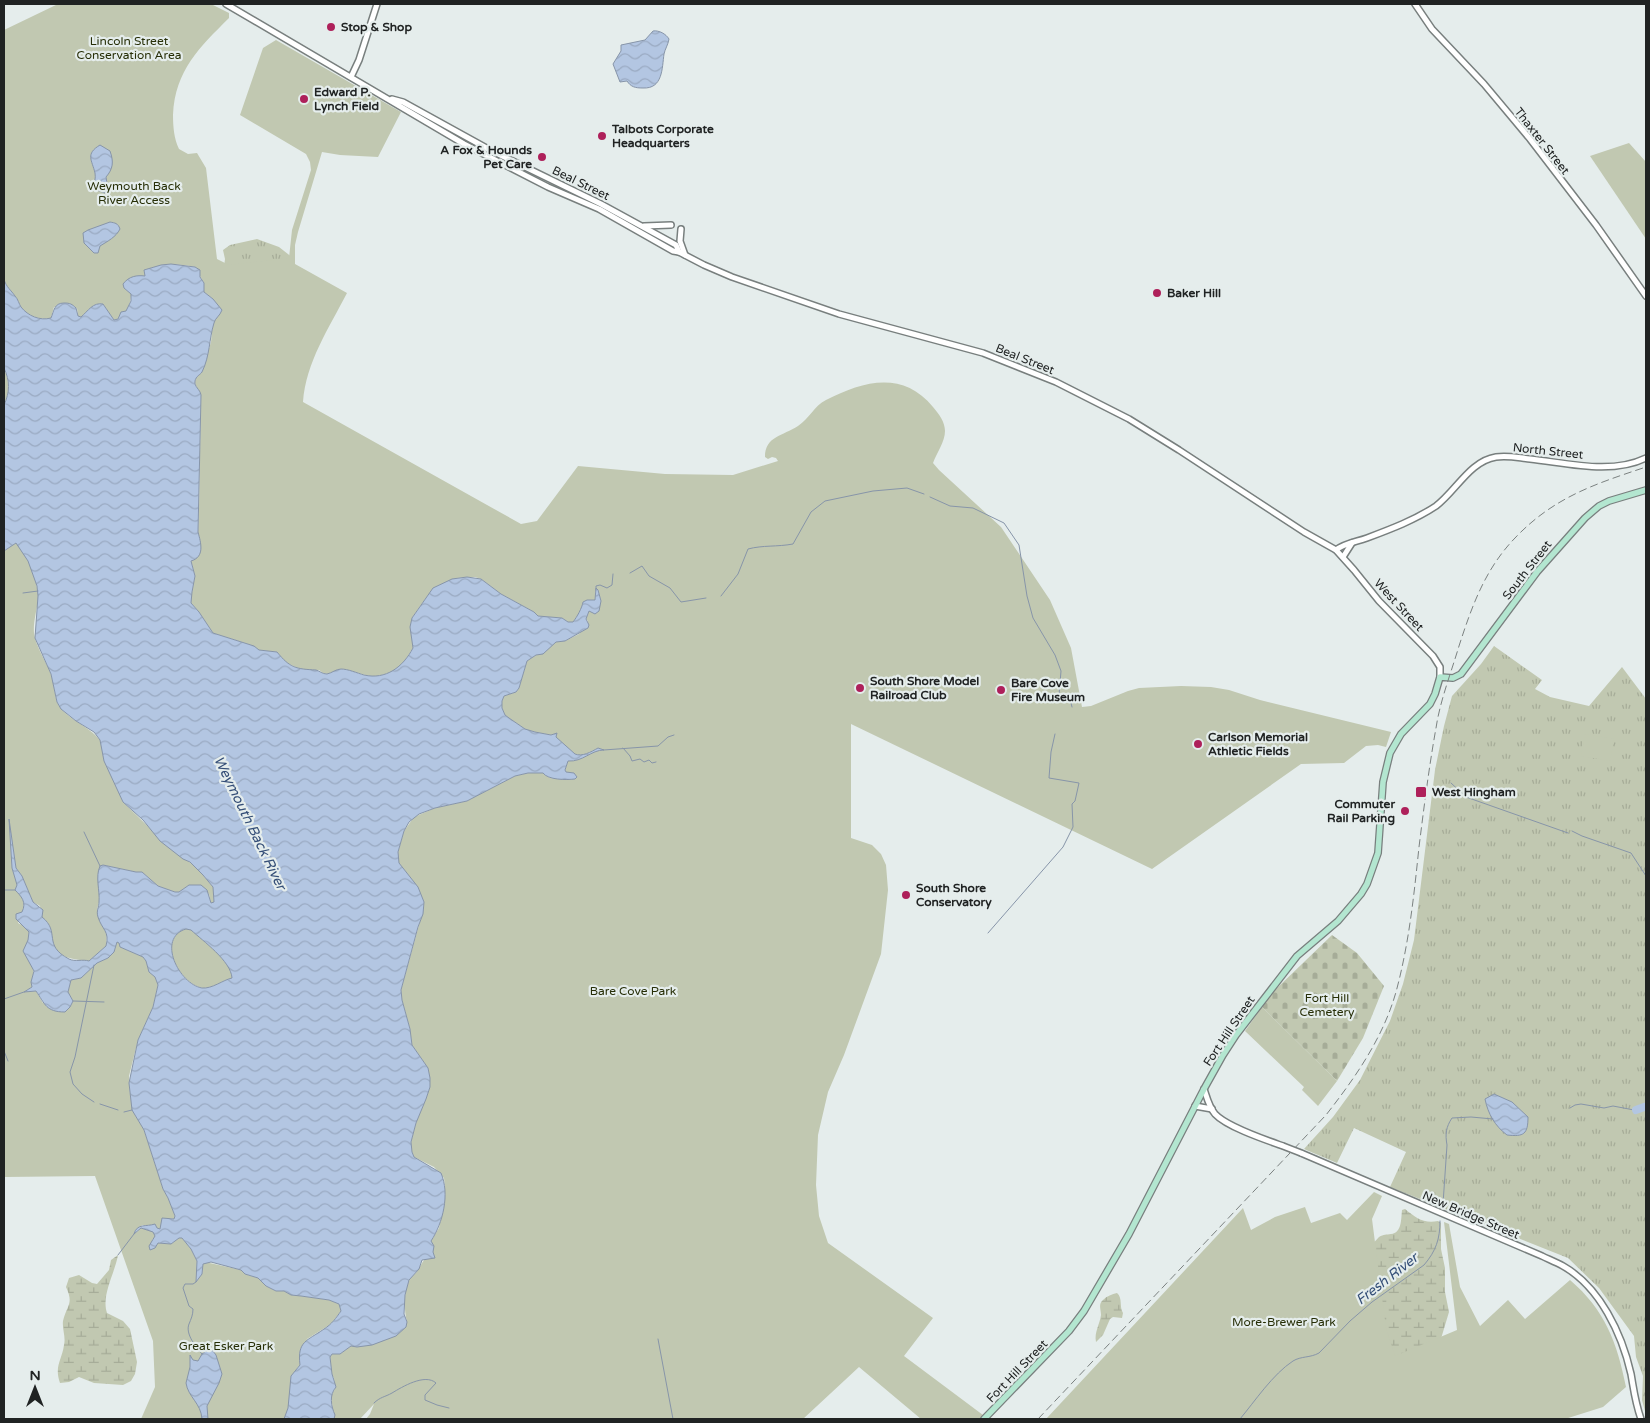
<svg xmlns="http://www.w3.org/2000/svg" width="1650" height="1423" font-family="'Varela Round',sans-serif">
  <defs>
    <pattern id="grass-tufts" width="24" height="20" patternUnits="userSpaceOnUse" patternTransform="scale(1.25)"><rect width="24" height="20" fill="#c1c8b1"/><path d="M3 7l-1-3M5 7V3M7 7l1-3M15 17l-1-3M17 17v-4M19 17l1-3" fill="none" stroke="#a6ac98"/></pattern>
    <pattern id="wetland-marsh" width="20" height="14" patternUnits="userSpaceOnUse" patternTransform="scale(1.25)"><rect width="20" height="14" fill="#c1c8b1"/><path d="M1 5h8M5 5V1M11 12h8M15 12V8" fill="none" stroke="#a6ac98"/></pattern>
    <pattern id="cemetery-stones" width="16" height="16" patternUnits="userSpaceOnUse" patternTransform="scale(1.25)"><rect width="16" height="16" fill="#c1c8b1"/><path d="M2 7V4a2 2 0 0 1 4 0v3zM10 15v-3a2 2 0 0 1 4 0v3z" fill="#a6ac98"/></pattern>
    <pattern id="water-waves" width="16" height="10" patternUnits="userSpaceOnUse" patternTransform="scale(1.25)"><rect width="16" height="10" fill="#b3c6e2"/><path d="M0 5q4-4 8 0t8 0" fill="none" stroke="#9aaac2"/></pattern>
  </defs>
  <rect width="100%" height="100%" fill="#e5edec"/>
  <g fill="url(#grass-tufts)">
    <polygon points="257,239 279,247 293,258 223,274 225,259 223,250 230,245"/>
    <polygon points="1494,646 1542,680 1535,689 1550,697 1589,706 1622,667 1646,699 1646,1415 1642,1400 1643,1376 1636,1357 1634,1336 1599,1288 1568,1258 1390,1187 1406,1152 1354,1128 1337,1163 1304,1149 1333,1117 1360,1080 1390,1021 1403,984 1414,940 1435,770 1444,726 1452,696 1481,664"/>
  </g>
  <g fill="url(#wetland-marsh)">
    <path d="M1405 1209C1416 1218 1424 1224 1438 1221L1441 1223V1249L1445 1268V1292L1449 1312 1440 1342 1211 1419 1379 1237C1384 1234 1386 1235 1391 1234 1402 1233 1401 1219 1402 1210Z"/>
    <path d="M118 1255C115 1273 101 1295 107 1313L123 1321 130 1329 137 1362 135 1374 131 1381 123 1385 94 1383 79 1377 69 1382 60 1383C54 1366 62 1360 64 1345 66 1337 62 1329 63 1321 67 1305 74 1304 66 1287L69 1278 79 1275 92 1283 97 1284 109 1270 111 1260Z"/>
    <path d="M1117 1293C1123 1298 1119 1307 1123 1313L1122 1318 1113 1317 1110 1319 1103 1335 1096 1342C1094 1332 1100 1324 1101 1315 1101 1309 1098 1304 1103 1300 1107 1296 1112 1294 1117 1293Z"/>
  </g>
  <polygon fill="url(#cemetery-stones)" points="1332,935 1357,953 1384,986 1363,1038 1337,1081 1262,1007 1275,990"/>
  <g fill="#c1c8b1">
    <path d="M58 4H211L229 13V18C200 47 175 70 173 115 173 126 174 139 179 149L188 154 197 153 206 168 217 259 229 265 289 258 292 230 311 170 310 162 306 154 240 115 263 48 276 40 401 112 378 157 340 155 322 152 298 232 295 245V264L347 293C329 328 306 362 303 402L521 524 537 521 578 466 665 474 733 475 778 461 776 458 772 457 768 459 765 457C765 436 783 436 798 426 809 419 814 406 826 400 863 381 903 370 933 407 939 414 945 422 945 431 945 442 937 452 933 463L939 470 1001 527 1050 600 1071 648 1082 707 1091 706 1128 691 1139 688 1181 686 1211 687 1229 690 1260 700 1391 732 1386 747 1378 745 1366 746 1344 763 1301 764 1152 869 851 724V838L872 845 881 854 886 865 888 890 881 954 844 1055 828 1092 818 1135 816 1185 819 1216 828 1243 933 1318 904 1356 983 1415 979 1419H921L859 1367 803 1419H366L370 1414 374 1404 360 1419H334L331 1395 335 1389 334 1378 332 1375 330 1357 332 1354H340L351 1346 373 1343 396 1336 407 1322C404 1309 403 1292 410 1279 412 1275 416 1274 418 1270 423 1261 424 1259 433 1252L431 1241 439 1228 445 1197V1187L444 1178 434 1167 414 1157 412 1152 411 1142 416 1123 430 1087 428 1068 412 1045 410 1029 402 1000 401 990 424 907V902L405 871 398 863 397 856 404 831 414 817 435 808 467 801 515 776 528 773H543L550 778 571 780 565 770 568 761C583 762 591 750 602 750L598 748C591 752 582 757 575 754L555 737 557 734 551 735 535 732 525 729 509 718 505 715 502 708V701L504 696 516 692 519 688 527 661 536 655 543 653 556 642 565 641 579 634 588 621 586 619 589 611 601 601 598 590 595 592V600L582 610 573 622H568L562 618 538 616 534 612 501 594 481 579 475 577 457 578 433 589 420 606 412 618 413 648 402 665 393 672 374 677 341 669 328 674 323 673 319 670H302L285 662 277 652 258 650 254 646 213 633 199 612 191 603V598L195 576 191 560 198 532 199 509 201 395 196 386 195 382 196 378 202 372 211 342 215 303 213 299 204 292V283L195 267C173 263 165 264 144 270L146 276 124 288 131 294C131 305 125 318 114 320L103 304C93 302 88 311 81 317L78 316 77 308 54 307 51 318C41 321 28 316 21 307 19 304 18 300 15 296 11 290 6 287 4 279V30Z"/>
    <polygon points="1629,143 1646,162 1646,239 1590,156"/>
    <path d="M4 368C9 381 10 392 4 405Z"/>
    <path d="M16 543C27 552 39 584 38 599 37 610 33 622 34 633 36 647 45 659 50 672 54 681 54 692 57 702 63 717 89 726 100 740L123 802 170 848 196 867 213 887 214 902 211 903 209 894 189 885 179 892H175L158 886 142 872H136L103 865 98 876 100 899 97 909 102 925 107 931 106 946 89 961C77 960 54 958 52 942 51 930 52 925 42 917L40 906 33 902 22 876 16 868 10 830 12 868 23 898 24 908 18 923 24 926 29 932C28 945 32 957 33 970 34 976 31 980 32 987L24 992 36 991 43 1003 70 1007 73 1001 68 992 71 980 81 978 97 963 108 958 115 949 117 942H119L120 947 143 957 146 961 149 972 155 977 158 985 153 1007 138 1040 129 1076 130 1094 135 1115 144 1130 163 1189 168 1198 175 1216 174 1219 170 1218 160 1229 157 1228 155 1225H142L136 1233 141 1228 153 1231 156 1236 152 1240 158 1243 171 1244 179 1238H182L191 1249 197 1261 196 1281 202 1274 203 1264 205 1262 241 1270 245 1274 258 1278 266 1286 276 1291H284L291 1295 301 1296 329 1300 339 1304 341 1311 331 1324 307 1339 300 1362V1365C288 1377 291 1393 288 1408 288 1412 285 1415 284 1419H141L155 1387 153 1341 95 1176 4 1177V551Z"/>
    <polygon points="1585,734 1614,739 1610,761 1581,756"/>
    <path d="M186 929H191C203 941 231 961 233 978 223 980 212 989 203 988 179 984 156 938 186 929Z"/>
    <polygon points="1262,1007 1337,1081 1318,1106 1302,1090 1304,1087 1245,1031"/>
    <path d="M1374 1192 1382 1196 1372 1219 1386 1328 1395 1356 1457 1330 1444 1222 1449 1224 1460 1287 1480 1326 1508 1300 1525 1319 1570 1280C1605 1310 1617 1342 1626 1387L1603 1407 1565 1419H1046L1243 1208 1251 1230 1275 1217 1305 1207 1311 1223 1340 1213 1347 1220Z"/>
  </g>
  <g fill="url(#water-waves)" stroke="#8795a9" fill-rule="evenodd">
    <path d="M653 31C659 30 666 34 669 39 668 45 665 49 664 54 662 68 663 89 643 88 635 88 631 87 627 81L620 82 613 64 621 51V45L645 40Z"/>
    <path d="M100 145 110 151C114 162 113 169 106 177L108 190 105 193 94 189C94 183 96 178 95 173 92 160 85 154 100 145Z"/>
    <path d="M110 222C115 223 118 223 120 229 116 237 108 241 100 246L98 253H94L84 243 83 233 88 230Z"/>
    <path d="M171 264 195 267 200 270V277L204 283V292L213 299 222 310C220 316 215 318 214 323 209 339 210 356 202 372 200 375 196 376 195 381 194 387 200 389 201 395L198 532C201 543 205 557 191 561L195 576 192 592 191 603 199 612 213 633 254 646 259 650 277 652C290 668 296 669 316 670 320 671 322 674 327 674 332 673 336 669 341 669 348 669 357 673 364 675 386 680 403 667 413 648L410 627 412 618 433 588 452 579 467 577 481 579 501 594 534 612 538 616 562 618 568 622H573C577 617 582 608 583 602L587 600H595L596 588 598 590 601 601 599 611 595 614 589 611 586 619 589 625 588 628 565 641 556 642 543 654 536 655 527 661 519 688 516 692 504 696 502 701V708L505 715 509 718 525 729 535 732 551 735 557 733 556 737 575 754C582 757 591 752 598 748L604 750C591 750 583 762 568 761L565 770 566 772 574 773 577 777 575 779C566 780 548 780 543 773H528L515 776 467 801 435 808 419 814 409 822 404 831 398 852 399 863 418 887 424 902 423 914 418 927 401 990 402 1000 410 1029 412 1045 428 1068 430 1078V1087L426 1099 416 1123 411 1142 412 1152 414 1157 441 1173C450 1194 443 1223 431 1241L434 1246 433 1252 435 1258 422 1260 419 1269 409 1280 405 1295 404 1314 407 1322 406 1327 396 1336 372 1345 357 1347 351 1346 340 1354H332L330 1357 332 1374 336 1387C329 1395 331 1406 335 1415L334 1419H284L288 1408 291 1376 300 1365C297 1341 307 1341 324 1329 332 1324 336 1318 341 1311L339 1304 329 1300 301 1296 291 1295 284 1291H276L266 1286 258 1278 245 1274 241 1270 211 1262 203 1264 202 1274 196 1282 197 1261 191 1249 182 1238H179L171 1244 158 1243 155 1248 150 1250 149 1246 155 1236 153 1232 141 1228 134 1234C137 1223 146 1227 155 1224L157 1228 160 1229 162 1218 174 1219 175 1216 168 1198 163 1189 144 1130 132 1110 129 1083 138 1040 153 1007 158 985 155 977 149 972 146 961 143 957 120 947 119 943 117 942 114 952 108 958 97 963 81 978 71 980 68 992 73 1001 70 1007 65 1012C46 1012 45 1004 36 991L24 992 32 987 31 982 34 971 23 951 28 940 29 932 16 919V914L22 912C27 902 21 896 15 890L17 885 12 868 9 819 16 868 22 876 33 902 43 910 42 917C61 932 42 945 69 959 75 962 83 959 89 961L106 946C110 931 102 930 98 917 96 911 99 907 99 902 100 890 95 877 100 866L103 865 136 872H142L158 886 175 892H179L189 885H201L207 890 211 903 214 902 213 887 203 875 190 862 183 859 160 841 143 820 123 802 104 761 100 740 94 732 76 721 61 709 57 702 51 674 35 638 38 596 37 586 28 561 16 543 4 551V405C10 392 10 381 4 368V279C6 287 11 290 15 296 18 299 19 304 21 307 28 316 40 321 51 318 54 311 54 303 64 303 70 303 72 304 76 308L78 316 81 317C88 311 93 302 103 304L114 320 118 319 121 312 126 311 131 301V294L124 288 123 284C129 276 137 275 145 276L144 270 161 265ZM186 929 191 930C203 941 231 961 232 978 223 980 212 989 202 988 179 984 156 938 186 929Z"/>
    <path d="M1494 1094 1512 1102 1528 1117C1528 1134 1524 1137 1507 1135 1495 1126 1488 1114 1485 1099Z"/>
    <path d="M209 1349 213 1351 216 1355 222 1374 219 1383 207 1406 208 1419H202C201 1403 188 1397 186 1383L190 1367V1355L193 1360 198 1361 202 1354Z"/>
  </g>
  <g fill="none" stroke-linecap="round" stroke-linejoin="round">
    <g stroke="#8795a9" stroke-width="1">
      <polyline points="930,497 950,506 973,508 1004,523 1019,545 1027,596 1033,618 1055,655 1061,671 1059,695 1070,699 1072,707"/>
      <polyline points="630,573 642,566 649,576 670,588 681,602 706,598"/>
      <polyline points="596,590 596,586 600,585 607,588 612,585 613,574"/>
      <polyline points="23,593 38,591"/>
      <path d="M721 596 738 574 748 549C763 545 777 547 793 544L811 512 825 501 873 491 907 488 924 494"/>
      <polyline points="623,748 630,756 632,761 640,759 644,762 649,760 652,763 656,762"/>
      <polyline points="604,750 658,746 668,737 674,735"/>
      <polyline points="1451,783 1466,797 1568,833"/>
      <polyline points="1572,831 1582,836 1631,853 1646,876"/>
      <polyline points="84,832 100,866"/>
      <polyline points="4,890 15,890"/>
      <polyline points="988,933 1063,847 1073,827 1072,804 1075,801 1079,783 1049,778 1051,752 1055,734"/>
      <polyline points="4,999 24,992"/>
      <polyline points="73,1001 104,1002"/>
      <polyline points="4,1051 8,1061"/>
      <polyline points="94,1102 82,1094 73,1084 70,1072 75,1057 94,965"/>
      <polyline points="100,1104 118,1110"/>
      <polyline points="1570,1108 1575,1105 1581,1104 1604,1108 1613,1106 1634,1110"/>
      <polyline points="124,1112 132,1110"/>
      <path d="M1443 1204 1447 1145C1445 1134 1446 1127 1452 1118L1471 1117 1493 1119"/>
      <polyline points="118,1255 134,1234"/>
      <path d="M196 1282 193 1284H185L183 1288 189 1306 193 1309C193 1315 191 1319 189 1324 185 1334 196 1347 202 1354"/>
      <polyline points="658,1339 673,1419"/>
      <path d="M374 1403C380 1397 385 1397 392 1393 402 1387 425 1373 436 1383L425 1395V1400L437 1405 449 1408"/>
      <path d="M1240 1419C1255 1401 1273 1374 1293 1361 1301 1356 1310 1358 1319 1353L1350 1321 1372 1302 1424 1265C1436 1251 1440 1239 1440 1221"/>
    </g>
    <polyline stroke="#b3c6e2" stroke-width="8" points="1636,1110 1644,1107"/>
    <defs>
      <g id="tertiary">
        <polyline points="226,4 464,144 548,187 599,209 673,251 679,252 704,265 732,277 839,314 983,353 1056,382 1129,419 1179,450 1304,532 1336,550 1354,570 1379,601 1433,656 1440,667 1440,677"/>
        <polyline points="1415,4 1432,29 1484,84 1530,139 1596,225 1646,296"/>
        <polyline points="351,77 359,60 377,4"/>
        <polyline points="392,99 403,102 490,150 601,204 676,245 679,252"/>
        <polyline points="644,226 671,225"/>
        <polyline points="681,229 680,241 685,255"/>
        <path d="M1336 550C1345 543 1356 542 1367 538 1391 529 1415 520 1436 506 1456 491 1470 461 1496 457 1508 455 1519 458 1530 459 1567 463 1611 475 1646 458"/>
        <polyline points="1343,557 1352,543"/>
        <path d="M1204 1089C1207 1098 1209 1107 1215 1114 1227 1127 1266 1140 1283 1146"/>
        <polyline points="1195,1106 1212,1109"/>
        <path d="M1301 1153 1542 1256C1548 1259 1556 1262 1563 1266 1600 1287 1622 1334 1631 1374 1634 1391 1635 1402 1641 1419"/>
      </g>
      <polyline id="secondary" points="984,1419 1069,1331 1084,1311 1129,1234 1204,1089 1223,1055 1236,1035 1297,956 1338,921 1361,894 1367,884 1378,853 1383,782 1390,753 1401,734 1430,704 1435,694 1440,677 1453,678 1461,674 1537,572 1585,518 1599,506 1609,501 1646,490"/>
    </defs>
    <use href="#tertiary" stroke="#787f7e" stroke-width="8"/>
    <use href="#secondary" stroke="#787f7e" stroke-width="8"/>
    <use href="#tertiary" stroke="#fff" stroke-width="5"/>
    <use href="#secondary" stroke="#b3e6d0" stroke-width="5.5"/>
    <path stroke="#7b8180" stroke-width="1" stroke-dasharray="8 4" stroke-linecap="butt" d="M1038 1419 1326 1115C1355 1078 1383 1038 1396 992 1409 944 1414 895 1419 847 1424 807 1429 767 1436 728 1440 701 1451 673 1459 646 1472 606 1485 569 1515 538 1554 497 1595 484 1646 467"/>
    <defs>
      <polyline id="tertiary-bridge" points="1283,1146 1301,1153"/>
    </defs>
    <use href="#tertiary-bridge" stroke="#787f7e" stroke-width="8" stroke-linecap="butt"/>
    <use href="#tertiary-bridge" stroke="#fff" stroke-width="5"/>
  </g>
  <g fill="#ae205a" stroke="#e5edec" stroke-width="2">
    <circle cx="331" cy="27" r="5"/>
    <circle cx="304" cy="99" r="5"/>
    <circle cx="602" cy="136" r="5"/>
    <circle cx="542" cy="157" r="5"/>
    <circle cx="1157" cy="293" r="5"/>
    <circle cx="860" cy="688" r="5"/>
    <circle cx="1001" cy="690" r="5"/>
    <circle cx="1198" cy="744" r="5"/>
    <rect x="1415" y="786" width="12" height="12" rx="2.5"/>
    <circle cx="1405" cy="811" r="5"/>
    <circle cx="906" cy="895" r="5"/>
  </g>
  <g text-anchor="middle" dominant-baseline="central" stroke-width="4.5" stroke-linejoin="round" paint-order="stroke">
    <g font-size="12" font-weight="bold" fill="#202323" stroke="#e5edec" text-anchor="start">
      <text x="341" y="27">Stop &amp; Shop</text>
      <text x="314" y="92">Edward P.<tspan x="314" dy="14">Lynch Field</tspan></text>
      <text x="612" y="129">Talbots Corporate<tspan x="612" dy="14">Headquarters</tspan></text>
      <text x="532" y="150" text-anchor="end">A Fox &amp; Hounds<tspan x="532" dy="14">Pet Care</tspan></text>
      <text x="1167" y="293">Baker Hill</text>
      <text x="870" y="681">South Shore Model<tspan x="870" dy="14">Railroad Club</tspan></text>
      <text x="1011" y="683">Bare Cove<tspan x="1011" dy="14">Fire Museum</tspan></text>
      <text x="1208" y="737">Carlson Memorial<tspan x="1208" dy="14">Athletic Fields</tspan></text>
      <text x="1432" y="792">West Hingham</text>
      <text x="1395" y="804" text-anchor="end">Commuter<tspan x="1395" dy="14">Rail Parking</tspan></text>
      <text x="916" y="888">South Shore<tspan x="916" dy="14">Conservatory</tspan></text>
    </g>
    <g font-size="12" fill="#262e06" stroke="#e5edec">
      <text x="129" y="41">Lincoln Street<tspan x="129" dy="14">Conservation Area</tspan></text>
      <text x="134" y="186">Weymouth Back<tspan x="134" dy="14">River Access</tspan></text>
      <text x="633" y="991">Bare Cove Park</text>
      <text x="1327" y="998">Fort Hill<tspan x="1327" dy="14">Cemetery</tspan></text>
      <text x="1284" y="1322">More-Brewer Park</text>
      <text x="226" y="1346">Great Esker Park</text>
    </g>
    <g font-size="12" fill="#202323" stroke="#e5edec">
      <text transform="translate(1542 141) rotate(52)">Thaxter Street</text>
      <text transform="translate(581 183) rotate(26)">Beal Street</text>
      <text transform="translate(1025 359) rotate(22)">Beal Street</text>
      <text transform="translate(1548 451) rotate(6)">North Street</text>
      <text transform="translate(1527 570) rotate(-52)">South Street</text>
      <text transform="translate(1399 605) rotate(47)">West Street</text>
      <text transform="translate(1229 1031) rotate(-56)">Fort Hill Street</text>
      <text transform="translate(1471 1215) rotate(23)">New Bridge Street</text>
      <text transform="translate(1017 1371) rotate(-46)">Fort Hill Street</text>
    </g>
    <g font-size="14" font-style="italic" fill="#344e77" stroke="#e5edec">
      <text transform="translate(250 823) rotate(64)">Weymouth Back River</text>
      <text transform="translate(1387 1279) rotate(-38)">Fresh River</text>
    </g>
  </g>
  <rect width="1650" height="1423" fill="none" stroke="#202323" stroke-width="10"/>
  <g transform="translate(35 1388)" stroke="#e5edec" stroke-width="4" paint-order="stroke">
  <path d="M0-4L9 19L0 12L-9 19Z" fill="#202323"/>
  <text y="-8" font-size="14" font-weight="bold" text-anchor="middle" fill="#202323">N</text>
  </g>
</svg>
